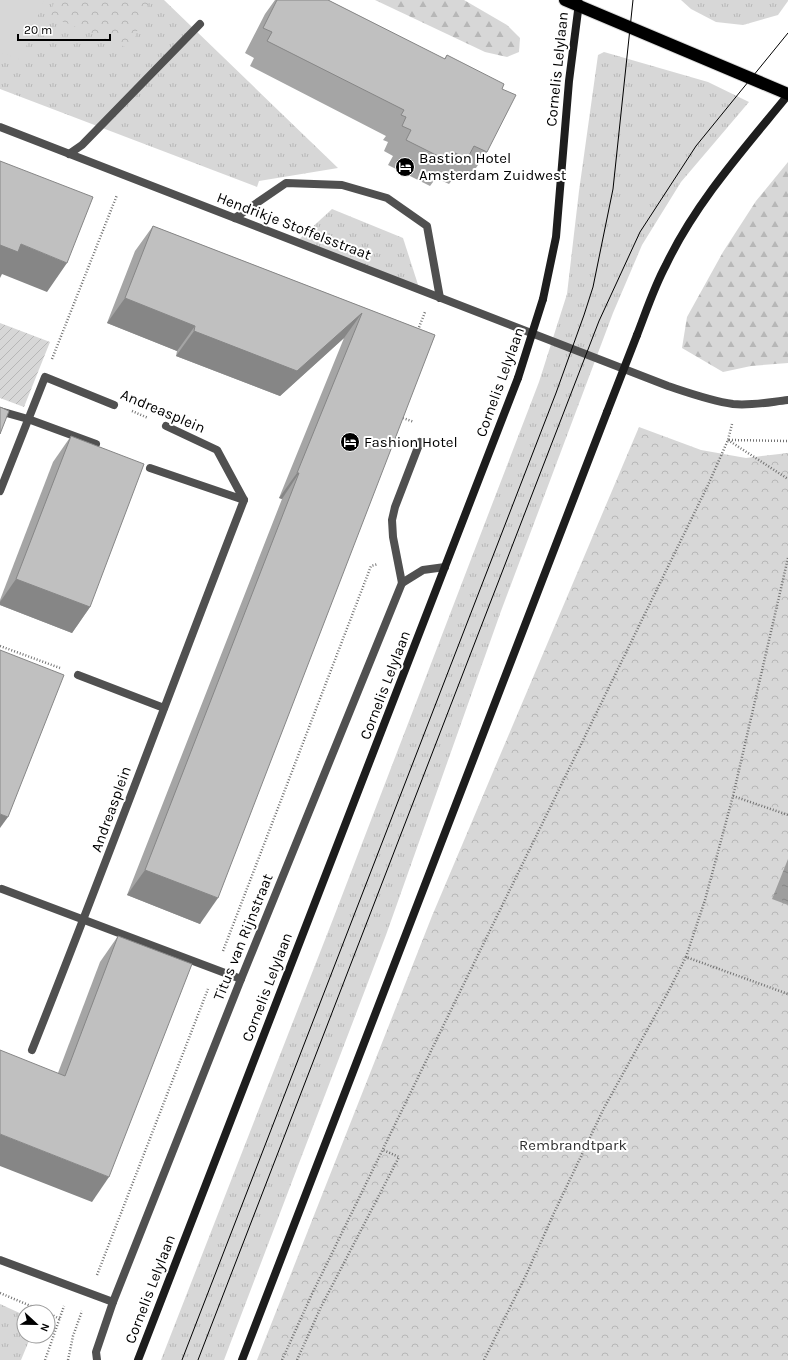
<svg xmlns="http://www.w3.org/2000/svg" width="788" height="1360" font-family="Karla,sans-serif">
  <defs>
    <pattern id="grass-tufts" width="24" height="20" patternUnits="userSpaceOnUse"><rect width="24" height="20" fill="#d7d7d7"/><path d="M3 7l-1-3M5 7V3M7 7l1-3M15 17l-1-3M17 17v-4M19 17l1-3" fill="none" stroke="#b7b7b7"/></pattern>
    <pattern id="forest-firs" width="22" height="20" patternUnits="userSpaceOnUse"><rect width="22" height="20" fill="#d7d7d7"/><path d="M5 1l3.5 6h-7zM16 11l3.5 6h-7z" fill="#b7b7b7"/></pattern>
    <pattern id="park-crowns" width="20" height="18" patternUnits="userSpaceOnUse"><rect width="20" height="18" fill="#d7d7d7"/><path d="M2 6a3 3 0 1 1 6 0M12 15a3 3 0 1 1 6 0" fill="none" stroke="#b7b7b7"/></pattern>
    <pattern id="garden-furrows" width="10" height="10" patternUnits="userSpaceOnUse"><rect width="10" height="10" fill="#d7d7d7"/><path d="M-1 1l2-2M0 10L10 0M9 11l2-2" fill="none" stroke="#b7b7b7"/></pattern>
    <pattern id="water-ripples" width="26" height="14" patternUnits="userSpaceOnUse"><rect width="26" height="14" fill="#9e9e9e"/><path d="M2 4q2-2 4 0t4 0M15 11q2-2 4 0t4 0" fill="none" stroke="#868686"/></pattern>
  </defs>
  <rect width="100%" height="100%" fill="#fff"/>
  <g fill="url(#grass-tufts)">
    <polygon points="0,0 164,0 338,168 259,181 257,187 0,89"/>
    <polygon points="681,0 788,0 788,1 778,15 743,25 716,22 691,9"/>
    <polygon points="604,52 708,82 749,102 681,182 642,245 613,313 501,611 386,935 224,1360 161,1360 335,914 539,382 567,294 579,191 598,55"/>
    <polygon points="332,209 403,238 421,294 294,244"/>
    <polygon points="0,1304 24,1315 24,1336 31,1336 21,1360 0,1360"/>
  </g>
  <g fill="url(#forest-firs)">
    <polygon points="375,0 464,0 507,25 520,38 519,52 507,57 485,52"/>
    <polygon points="788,162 788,363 751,366 723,372 682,348 687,317 723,252 756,201"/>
  </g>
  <g fill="url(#park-crowns)">
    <polygon points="55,0 145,0 149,2 130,49 49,16"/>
    <polygon points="639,427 701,450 746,458 788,453 788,1360 257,1360 432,916"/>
  </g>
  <polygon fill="url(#garden-furrows)" points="0,323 50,342 24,407 0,398"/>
  <polygon fill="#d7d7d7" points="0,0 44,0 21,60 0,52"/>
  <polygon fill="url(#water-ripples)" points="788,859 788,905 772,899"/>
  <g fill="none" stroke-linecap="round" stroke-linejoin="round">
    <defs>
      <polyline id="highway" points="565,0 788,94"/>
    </defs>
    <use href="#highway" stroke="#dbdbdb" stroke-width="14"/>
    <g stroke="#727272" stroke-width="2.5" stroke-dasharray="1 2" stroke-linecap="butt">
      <polyline points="418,330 425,312"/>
      <polyline points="52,359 117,195"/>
      <polyline points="132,411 148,418"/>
      <polyline points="400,417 414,422"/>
      <polyline points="728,440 788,479"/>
      <polyline points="729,440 788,441"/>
      <polyline points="788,558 733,796 705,900 686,957 788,994"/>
      <polyline points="0,646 60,668"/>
      <polyline points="733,796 788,815"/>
      <polyline points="223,951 371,566 378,564"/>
      <polyline points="97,1275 208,989"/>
      <polyline points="0,1293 45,1312"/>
      <polyline points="48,1313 60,1319"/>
      <polyline points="45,1360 64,1306"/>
      <polyline points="68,1360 73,1336 82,1311"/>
      <polyline points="282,1360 312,1294 708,485 728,440 732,424"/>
      <polyline points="297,1360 321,1307 399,1157 383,1150"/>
      <polyline points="484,1360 527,1273 554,1213 604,1108 667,994 686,957"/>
    </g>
    <g stroke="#505050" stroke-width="8">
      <polyline points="69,154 82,145 200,24"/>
      <polyline points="235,218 286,183 342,185 387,198 427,226 440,298"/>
      <polyline points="402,583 393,537 392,520 395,507 420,442"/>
    </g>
    <g stroke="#505050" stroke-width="8">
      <path d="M0 127 668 386C689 393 711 401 733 404 751 406 770 402 788 400"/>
      <polyline points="0,411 28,419 96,444"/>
      <polyline points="150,468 244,500"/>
      <polyline points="0,491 45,377 114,405"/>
      <polyline points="78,675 164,708"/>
      <polyline points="2,889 241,979"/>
      <path d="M32 1050C105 867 173 683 244 500L217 450 166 426"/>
      <polyline points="0,1260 113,1302"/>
      <polyline points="97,1360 96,1352 113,1302 241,979 402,583 423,570 445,567"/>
    </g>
    <g stroke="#1d1d1d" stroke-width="8">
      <polyline points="543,299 556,237 569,81 579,3"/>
      <path d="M637 335C646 312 654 287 666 265 696 202 744 149 788 95"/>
      <polyline points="138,1360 518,378"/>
      <polyline points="242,1360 607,412"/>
    </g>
    <use href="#highway" stroke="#000" stroke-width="12"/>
    <g stroke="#000" stroke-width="1">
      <polyline points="182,1360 556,393 584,315 593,287 613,189 633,0"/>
      <polyline points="198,1360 599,321 640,232 696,146 788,33"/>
    </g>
    <g stroke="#1d1d1d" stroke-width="8">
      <polyline points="518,378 543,299"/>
      <polyline points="607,412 637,335"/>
    </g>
  </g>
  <g fill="#a5a5a5">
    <polygon points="275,0 328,0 444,59 447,55 502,89 487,152 469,178 458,172 449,184 436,178 430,186 388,165 393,156 384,151 388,142 383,140 386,136 250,66 254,58 245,53 265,14"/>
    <polygon points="153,226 435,335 200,924 127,895 282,499 279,498 344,338 280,396 176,356 177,351 107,323 135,251"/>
    <polygon points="71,436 90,607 72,633 0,605 0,600 53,462"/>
    <polygon points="118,936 92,1202 58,1073 100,962"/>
  </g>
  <g fill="#868686">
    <polygon points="21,244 67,263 47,292 2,274 0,278 0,245"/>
    <polygon points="125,298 195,326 177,351 107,323"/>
    <polygon points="362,313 344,338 280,396 176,356 194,331"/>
    <polygon points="297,473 299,473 282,499 279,498"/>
    <polygon points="16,579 90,607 72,633 0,605 0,602"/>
    <polygon points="0,814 8,817 0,828"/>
    <polygon points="145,870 218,898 200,924 127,895"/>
    <polygon points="0,1134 109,1177 92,1202 0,1166"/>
  </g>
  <g fill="#c0c0c0" stroke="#868686">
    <polygon points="277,0 328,0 445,59 447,55 504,84 502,89 516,95 487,152 474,146 467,159 453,152 448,161 406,140 411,130 402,126 406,117 401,115 404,110 267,41 272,32 263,28"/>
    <polygon points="0,161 93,197 67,263 21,244 18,252 0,245"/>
    <polygon points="153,226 435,335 218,898 145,870 299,473 297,473 362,313 297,371 194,331 195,326 125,298"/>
    <polygon points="0,407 9,411 0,434"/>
    <polygon points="71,436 144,464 90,607 16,579"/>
    <polygon points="0,650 64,675 8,817 0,814"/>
    <polygon points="118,936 192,964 109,1177 0,1134 0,1050 65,1076"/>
  </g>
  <defs>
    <symbol id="hotel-disc" viewBox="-11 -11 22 22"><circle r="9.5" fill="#000" stroke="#fff"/><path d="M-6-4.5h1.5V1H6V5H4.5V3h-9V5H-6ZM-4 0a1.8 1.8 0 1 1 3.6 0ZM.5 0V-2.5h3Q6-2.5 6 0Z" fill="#fff"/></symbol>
  </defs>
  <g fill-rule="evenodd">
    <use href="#hotel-disc" x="394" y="156" width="22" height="22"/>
    <use href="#hotel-disc" x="339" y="431" width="22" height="22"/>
  </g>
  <g text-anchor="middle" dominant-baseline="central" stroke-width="4" stroke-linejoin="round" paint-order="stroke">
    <g font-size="15" fill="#000" stroke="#fff">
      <text transform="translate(557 69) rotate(-84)">Cornelis Lelylaan</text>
      <text transform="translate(294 226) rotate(21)">Hendrikje Stoffelsstraat</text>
      <text transform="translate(500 382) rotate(-70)">Cornelis Lelylaan</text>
      <text transform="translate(163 411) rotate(23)">Andreasplein</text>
      <text transform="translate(385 685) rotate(-69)">Cornelis Lelylaan</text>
      <text transform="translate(111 809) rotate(-70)">Andreasplein</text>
      <text transform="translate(243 937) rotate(-68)">Titus van Rijnstraat</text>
      <text transform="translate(267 987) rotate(-69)">Cornelis Lelylaan</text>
      <text transform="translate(150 1289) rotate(-69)">Cornelis Lelylaan</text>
    </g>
    <g font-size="15" fill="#000" stroke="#fff" text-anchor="start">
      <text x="419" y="158">Bastion Hotel<tspan x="419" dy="17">Amsterdam Zuidwest</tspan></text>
      <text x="364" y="442">Fashion Hotel</text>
    </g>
    <g font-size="15" fill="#2e2e2e" stroke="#fff">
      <text x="573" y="1145">Rembrandtpark</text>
    </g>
  </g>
  <g transform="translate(36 1324) rotate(112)"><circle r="19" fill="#ffffff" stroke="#999999"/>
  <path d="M0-3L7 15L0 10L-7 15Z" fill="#000000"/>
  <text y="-6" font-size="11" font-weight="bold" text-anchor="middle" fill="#000000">N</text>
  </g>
  <path d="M18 34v6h92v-6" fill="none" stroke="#000000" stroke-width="2"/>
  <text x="24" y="34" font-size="12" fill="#000000" stroke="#ffffff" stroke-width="3" paint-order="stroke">20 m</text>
</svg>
